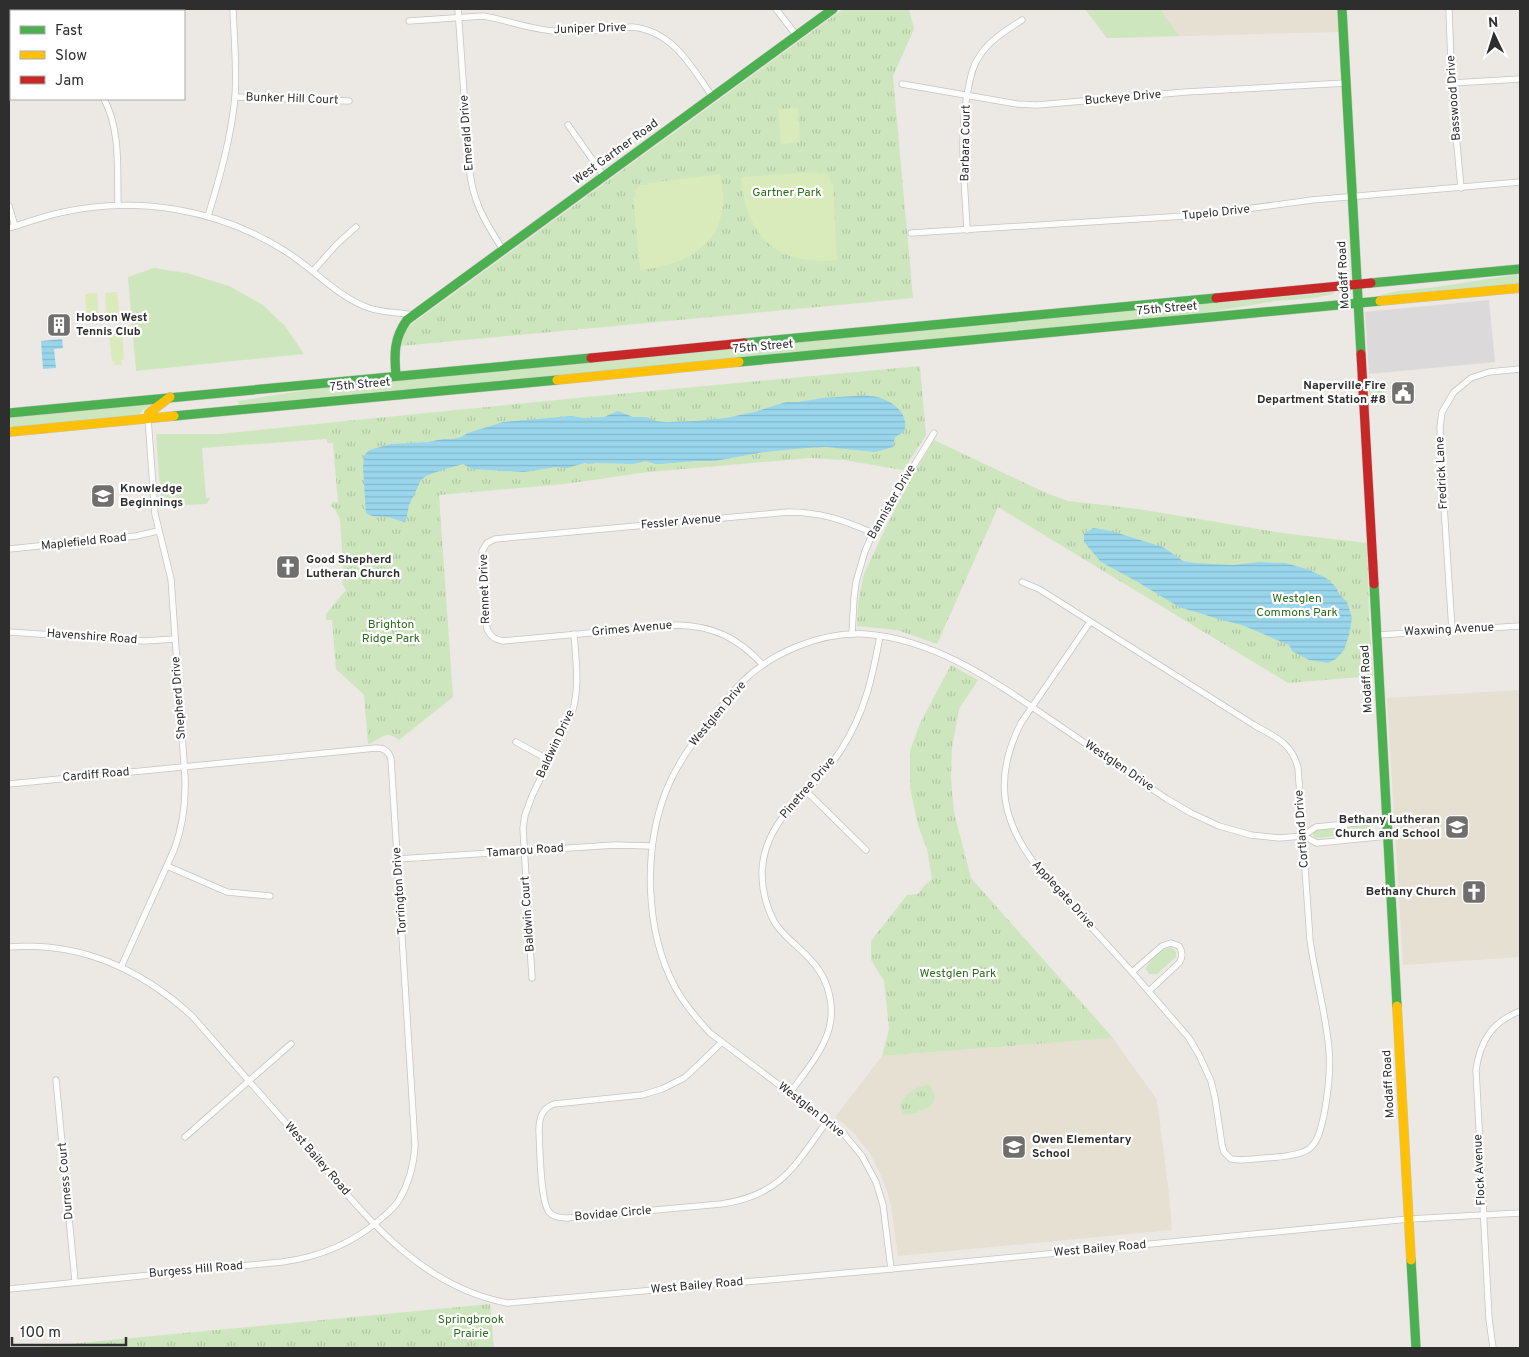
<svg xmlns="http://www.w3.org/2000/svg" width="1529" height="1357" font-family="Overpass,sans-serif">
  <defs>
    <pattern id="park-tufts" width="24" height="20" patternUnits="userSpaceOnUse" patternTransform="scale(1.25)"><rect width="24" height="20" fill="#cee6be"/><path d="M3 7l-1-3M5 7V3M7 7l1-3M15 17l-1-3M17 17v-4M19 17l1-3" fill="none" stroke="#b1c6a4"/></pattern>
    <pattern id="water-rules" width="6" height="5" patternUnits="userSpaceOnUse" patternTransform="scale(1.25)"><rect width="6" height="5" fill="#99d6ec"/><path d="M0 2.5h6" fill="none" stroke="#84b8cb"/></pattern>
  </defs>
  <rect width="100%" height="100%" fill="#ece8e4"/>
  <polygon fill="#dcd9db" points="1489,300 1495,362 1369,374 1365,312"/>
  <g fill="#e6e0d3">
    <polygon points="1085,9 1338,9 1339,32 1107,38"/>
    <polygon points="1520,690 1520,957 1403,965 1387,698"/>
    <polygon points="1113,1038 1157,1100 1169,1193 1172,1230 898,1256 891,1206 886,1188 879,1171 869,1152 861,1142 852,1131 835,1117 882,1056"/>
  </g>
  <g fill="#cee6be">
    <polygon points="1085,9 1160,9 1179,36 1107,38"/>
    <polygon points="154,268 187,273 229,286 263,305 285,326 304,354 136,371 128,277"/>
    <polygon points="1520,274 1520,283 1379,297 1380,295 1398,291 1436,287"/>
    <polygon points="1334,292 1333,294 1315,298 1277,301 1183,316 239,405 238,401 332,386"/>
    <polygon points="1376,381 1381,383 1382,394 1378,399 1372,399 1370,397 1369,386 1371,383"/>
    <polygon points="150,403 150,406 143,410 139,415 9,428 9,417"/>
    <polygon points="336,422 327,439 202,448 206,498 211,498 206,504 167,506 161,502 156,434 219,434"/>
    <polygon points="1369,825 1373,828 1373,831 1370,833 1316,838 1313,835 1315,830"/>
    <path d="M1171 947 1176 952V957L1157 974H1149L1146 969C1149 960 1162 949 1171 947Z"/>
  </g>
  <g fill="url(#park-tufts)">
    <polygon points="843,9 909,9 914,29 893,76 913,298 400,346 401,338 409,326"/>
    <path d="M920 366 926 435 903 470 844 460 810 458 648 472 565 484 439 495 453 697 399 740C385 728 380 741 368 744L364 695 336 669 332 620H326V614L346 590 342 583 344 578 340 519 335 509 330 505 333 502H338L333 443H327V439L336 422 587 397Z"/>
    <polygon points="934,440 1044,492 1068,501 1138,509 1282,533 1367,543 1369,614 1373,676 1288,683 998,507 937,644 897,630 857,626 858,603 864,574 886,527 913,475"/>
    <polygon points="951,665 978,680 959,709 952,748 951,778 954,812 971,878 1113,1038 882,1056 889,1029 884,981 871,960 871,941 907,895 918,894 924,886 932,879 927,849 918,825 910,788 910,751 920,723"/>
    <path d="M928 1085 931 1086 935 1097C933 1106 927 1110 918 1111V1113L903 1115 900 1104C906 1094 915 1086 928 1085Z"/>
    <polygon points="490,1304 494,1348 26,1348"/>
  </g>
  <g fill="#d9eabb">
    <polygon points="798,108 800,142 781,144 778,109"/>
    <path d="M817 172V174L826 173 830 178 831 184H833L837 260C775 266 746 236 741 177Z"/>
    <path d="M720 174C722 185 724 195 723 206 718 250 679 266 640 270L633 197H636L635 191 640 185H648V183Z"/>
    <polygon points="117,292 120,319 107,320 105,293"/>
    <polygon points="97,293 99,320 87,321 85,294"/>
    <polygon points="112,329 119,329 119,333 122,333 124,360 121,360 122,365 115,365 114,361 112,361 109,334 112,333"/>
  </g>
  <g fill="url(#water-rules)">
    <polygon points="62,339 63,348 54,349 56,368 43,369 41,341"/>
    <path d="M854 396C859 396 865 395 870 396 888 397 911 412 904 432L895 437 893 447 875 452 826 447 806 448 764 452 715 461H695L661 464H655L646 461 633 464 596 463 589 464 585 463 567 468 557 467 524 472 472 469 463 464 442 470 426 476 421 480 409 505 406 521 404 522C398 520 392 518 387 517 379 516 373 518 366 513L363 468 364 456 369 450 391 444 428 442 443 439H453L461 437 468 433 503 422 571 416 584 418 604 417 618 411 633 417H645L656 421 667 422 695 421 726 418 754 412 786 402H798L823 398Z"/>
    <polygon points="1093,528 1111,531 1163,547 1183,561 1194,563 1232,565 1260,562 1285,563 1307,569 1326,578 1336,587 1339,594 1347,602 1352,618 1349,635 1344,650 1336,659 1328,663 1309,660 1292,651 1289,645 1242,625 1222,620 1179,607 1136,581 1101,562 1084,542 1084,534"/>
  </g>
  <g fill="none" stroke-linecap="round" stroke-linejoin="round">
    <defs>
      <g id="street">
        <path d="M458 9 469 165C472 201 484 220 503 250"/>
        <polyline points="776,9 796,35"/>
        <polyline points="1449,9 1452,92 1461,188"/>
        <polyline points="99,11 101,9"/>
        <path d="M409 21 483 16C507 20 530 29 554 31 580 33 606 29 632 27 673 31 691 66 712 96"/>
        <polyline points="9,34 11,35"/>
        <polyline points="1452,83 1520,79"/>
        <polyline points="902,84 1017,104 1037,105 1186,92 1346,83"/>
        <polyline points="235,97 349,101"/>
        <path d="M104 99C121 131 117 170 118 205"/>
        <polyline points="568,125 604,176"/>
        <polyline points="9,206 15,226"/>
        <path d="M208 216C220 177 231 138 235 97 237 67 234 38 233 9"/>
        <path d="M9 228C25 223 42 217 59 213 136 195 219 209 285 251 313 268 337 297 369 308 383 313 399 312 414 315"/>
        <path d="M967 230C965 182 958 133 969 85 971 75 973 65 979 57 989 40 1007 30 1022 20"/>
        <polyline points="911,233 1201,215 1312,200 1520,182"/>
        <polyline points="313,271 337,244 356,227"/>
        <polyline points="9,549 136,536 158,531"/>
        <path d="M1022 582 1039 589 1254 725C1275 737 1292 743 1298 768L1310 940C1315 977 1326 1013 1329 1050 1331 1071 1328 1093 1324 1115 1321 1127 1319 1141 1309 1149 1297 1158 1257 1158 1241 1160L1231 1159 1224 1152 1222 1145 1215 1098 1211 1081 1199 1055 1189 1038 1132 972 1041 872C1002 824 992 780 1021 723L1090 622"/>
        <polyline points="1452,630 1441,459 1440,427 1442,412 1454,392 1471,378 1489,372 1520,369"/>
        <polyline points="9,632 144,641 175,639"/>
        <polyline points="852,634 854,598 856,582 865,551 875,529 934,433"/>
        <polyline points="1377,635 1520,626"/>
        <path d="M763 665C738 638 714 626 677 625L503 641C494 639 491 637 487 629L482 551 487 543 495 539 788 512C821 512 843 520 873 533"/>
        <polyline points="516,742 549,760"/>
        <path d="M9 784 376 748C384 748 389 751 391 759L415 1145C414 1165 409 1183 399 1200 395 1207 389 1212 383 1217 354 1243 320 1257 282 1262L9 1289"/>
        <polyline points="806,791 866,850"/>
        <polyline points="1303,836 1317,843 1388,836"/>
        <polyline points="398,859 615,845 652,846"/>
        <polyline points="167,866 227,892 270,896"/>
        <path d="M9 947C79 941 141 969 192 1016 230 1059 267 1102 305 1145 362 1211 415 1285 507 1303L891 1269 1409 1219 1520 1213"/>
        <path d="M121 967 174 850C183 826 186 802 185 777L171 579 155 514 148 418"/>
        <path d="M1132 972 1162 946 1171 943 1179 946C1183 952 1183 957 1179 963L1149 991"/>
        <path d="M532 978 523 828 525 815 532 796 572 713C580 687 576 661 574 634"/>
        <path d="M722 1042 695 1068 684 1078 662 1089 642 1095 554 1104C541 1109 539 1119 539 1131 540 1148 540 1201 549 1212 553 1217 560 1218 567 1218L721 1204C780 1196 795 1166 827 1121"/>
        <polyline points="56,1080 75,1281"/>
        <path d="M790 1093C802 1076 816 1060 824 1042 838 1014 831 980 809 958 798 946 784 937 775 923 766 907 762 889 762 872 764 816 814 792 841 750 865 712 872 679 880 636"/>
        <polyline points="185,1137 291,1044"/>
        <path d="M891 1269 883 1205 876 1182 862 1156 843 1133 710 1033C697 1019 684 1004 675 987 645 931 643 850 666 791 678 761 698 735 719 710 726 701 733 691 741 683 772 652 821 632 865 634 936 639 997 683 1054 722 1092 748 1129 773 1167 799L1191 813 1219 826 1251 835 1279 838 1303 836 1316 827 1387 820"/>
        <path d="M1493 1348 1489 1319 1476 1070C1480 1041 1492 1022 1520 1011"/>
      </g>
      <g id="fast">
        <polyline points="1342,9 1361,354"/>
        <polyline points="1371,283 1520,269"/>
        <polyline points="744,343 1216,298"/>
        <polyline points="739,362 1380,301"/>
        <path d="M396 375C394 354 394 338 407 320L833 9"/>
        <polyline points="9,413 591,358"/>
        <polyline points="174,416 557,380"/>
        <polyline points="1374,584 1397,1006"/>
        <polyline points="1411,1260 1416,1348"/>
      </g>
      <g id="slow">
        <polyline points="1380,301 1520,288"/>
        <polyline points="557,380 739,362"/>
        <polyline points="148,418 149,413 170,397"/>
        <polyline points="9,432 174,416"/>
        <polyline points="1397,1006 1411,1260"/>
      </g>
      <g id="jam">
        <polyline points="1216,298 1371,283"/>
        <polyline points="1361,354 1374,584"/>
        <polyline points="591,358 744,343"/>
      </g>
    </defs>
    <use href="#street" stroke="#c5c4c5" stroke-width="7"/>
    <use href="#fast" stroke="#c5c4c5" stroke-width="10"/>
    <use href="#slow" stroke="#c5c4c5" stroke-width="10"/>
    <use href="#jam" stroke="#c5c4c5" stroke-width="10"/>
    <use href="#street" stroke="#fcfcfb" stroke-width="5.5"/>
    <use href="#fast" stroke="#4caf50" stroke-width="9"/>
    <use href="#slow" stroke="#ffc107" stroke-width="9"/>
    <use href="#jam" stroke="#c62828" stroke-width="9"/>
  </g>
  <defs>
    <symbol id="building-square" viewBox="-11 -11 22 22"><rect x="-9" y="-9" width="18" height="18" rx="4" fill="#706f6e" stroke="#fff"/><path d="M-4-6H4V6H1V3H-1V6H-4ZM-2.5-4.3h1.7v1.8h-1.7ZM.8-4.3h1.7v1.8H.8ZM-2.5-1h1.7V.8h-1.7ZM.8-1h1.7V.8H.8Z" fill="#fff"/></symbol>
    <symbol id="civic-square" viewBox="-11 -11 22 22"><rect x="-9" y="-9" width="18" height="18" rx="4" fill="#706f6e" stroke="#fff"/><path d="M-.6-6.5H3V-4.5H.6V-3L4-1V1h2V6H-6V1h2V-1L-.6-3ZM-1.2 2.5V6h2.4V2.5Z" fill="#fff"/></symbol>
    <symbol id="school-square" viewBox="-11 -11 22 22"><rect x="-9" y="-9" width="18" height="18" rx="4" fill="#706f6e" stroke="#fff"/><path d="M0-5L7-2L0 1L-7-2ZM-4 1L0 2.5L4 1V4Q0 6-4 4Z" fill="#fff"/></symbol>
    <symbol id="church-square" viewBox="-11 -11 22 22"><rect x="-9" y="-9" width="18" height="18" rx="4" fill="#706f6e" stroke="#fff"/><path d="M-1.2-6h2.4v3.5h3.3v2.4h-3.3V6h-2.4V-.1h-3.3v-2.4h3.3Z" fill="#fff"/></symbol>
  </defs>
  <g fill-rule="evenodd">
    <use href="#building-square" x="45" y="311" width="28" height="28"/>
    <use href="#civic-square" x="1389" y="379" width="28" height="28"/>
    <use href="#school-square" x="89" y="482" width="28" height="28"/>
    <use href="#church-square" x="274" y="553" width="28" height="28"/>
    <use href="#school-square" x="1443" y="813" width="28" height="28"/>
    <use href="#church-square" x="1460" y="878" width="28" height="28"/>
    <use href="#school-square" x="1000" y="1133" width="28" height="28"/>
  </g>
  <g text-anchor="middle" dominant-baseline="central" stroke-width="4.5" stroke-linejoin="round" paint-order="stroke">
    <g font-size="12" fill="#2e2e2e" stroke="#fff">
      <text transform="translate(590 29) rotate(-2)">Juniper Drive</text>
      <text transform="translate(1123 98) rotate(-5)">Buckeye Drive</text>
      <text transform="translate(1454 98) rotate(-94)">Basswood Drive</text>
      <text transform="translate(292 99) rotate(2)">Bunker Hill Court</text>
      <text transform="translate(467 133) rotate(-94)">Emerald Drive</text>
      <text transform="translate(966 143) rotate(-89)">Barbara Court</text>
      <text transform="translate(616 152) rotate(-36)">West Gartner Road</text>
      <text transform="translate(1216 213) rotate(-6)">Tupelo Drive</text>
      <text transform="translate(1344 275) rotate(-93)">Modaff Road</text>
      <text transform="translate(1167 309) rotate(-5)">75th Street</text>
      <text transform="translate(763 347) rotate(-5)">75th Street</text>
      <text transform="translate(360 385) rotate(-5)">75th Street</text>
      <text transform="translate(1442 473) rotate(-93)">Fredrick Lane</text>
      <text transform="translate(892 502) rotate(-60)">Bannister Drive</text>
      <text transform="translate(681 522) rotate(-5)">Fessler Avenue</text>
      <text transform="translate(84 542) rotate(-6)">Maplefield Road</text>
      <text transform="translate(485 589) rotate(-92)">Rennet Drive</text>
      <text transform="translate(632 629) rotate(-5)">Grimes Avenue</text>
      <text transform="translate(1449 630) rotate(-3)">Waxwing Avenue</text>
      <text transform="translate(92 637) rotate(4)">Havenshire Road</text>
      <text transform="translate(1367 679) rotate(-93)">Modaff Road</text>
      <text transform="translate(179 698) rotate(-94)">Shepherd Drive</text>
      <text transform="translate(718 714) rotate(-50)">Westglen Drive</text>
      <text transform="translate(556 744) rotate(-65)">Baldwin Drive</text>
      <text transform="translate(1119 766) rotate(34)">Westglen Drive</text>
      <text transform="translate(96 775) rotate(-5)">Cardiff Road</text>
      <text transform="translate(808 788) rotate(-49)">Pinetree Drive</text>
      <text transform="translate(1302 829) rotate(-94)">Cortland Drive</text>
      <text transform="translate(525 851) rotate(-4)">Tamarou Road</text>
      <text transform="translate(400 891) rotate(-94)">Torrington Drive</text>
      <text transform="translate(1063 895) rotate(48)">Applegate Drive</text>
      <text transform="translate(528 914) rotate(-94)">Baldwin Court</text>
      <text transform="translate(1389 1084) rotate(-93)">Modaff Road</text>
      <text transform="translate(811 1110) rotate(38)">Westglen Drive</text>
      <text transform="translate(317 1159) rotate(49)">West Bailey Road</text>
      <text transform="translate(1480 1170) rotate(-93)">Flock Avenue</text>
      <text transform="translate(66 1181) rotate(-95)">Durness Court</text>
      <text transform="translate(613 1214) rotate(-5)">Bovidae Circle</text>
      <text transform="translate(1100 1249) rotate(-5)">West Bailey Road</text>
      <text transform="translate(196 1270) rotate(-5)">Burgess Hill Road</text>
      <text transform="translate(697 1286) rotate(-5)">West Bailey Road</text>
    </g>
    <g font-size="12" fill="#2c6e1b" stroke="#fff">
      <text x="787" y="193">Gartner Park</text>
      <text x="1297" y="599">Westglen<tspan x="1297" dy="14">Commons Park</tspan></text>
      <text x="391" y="625">Brighton<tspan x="391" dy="14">Ridge Park</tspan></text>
      <text x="958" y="974">Westglen Park</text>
      <text x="471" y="1320">Springbrook<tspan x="471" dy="14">Prairie</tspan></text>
    </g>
    <g font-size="12" font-weight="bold" fill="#2e2e2e" stroke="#fff" text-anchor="start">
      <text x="76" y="318">Hobson West<tspan x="76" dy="14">Tennis Club</tspan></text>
      <text x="1386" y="386" text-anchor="end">Naperville Fire<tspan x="1386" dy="14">Department Station #8</tspan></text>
      <text x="120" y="489">Knowledge<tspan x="120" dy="14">Beginnings</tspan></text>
      <text x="306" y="560">Good Shepherd<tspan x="306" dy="14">Lutheran Church</tspan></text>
      <text x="1440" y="820" text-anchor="end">Bethany Lutheran<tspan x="1440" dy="14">Church and School</tspan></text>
      <text x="1456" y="892" text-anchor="end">Bethany Church</text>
      <text x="1032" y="1140">Owen Elementary<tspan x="1032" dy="14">School</tspan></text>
    </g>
  </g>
  <rect width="1529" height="1357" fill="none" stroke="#2e2e2e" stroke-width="20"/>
  <rect x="10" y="10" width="175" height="90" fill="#ffffff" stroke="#ababab"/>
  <rect x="20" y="26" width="25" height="8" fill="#4caf50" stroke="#ababab"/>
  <text x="55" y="35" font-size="15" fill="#2e2e2e">Fast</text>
  <rect x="20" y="51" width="25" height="8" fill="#ffc107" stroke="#ababab"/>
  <text x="55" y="60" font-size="15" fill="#2e2e2e">Slow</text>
  <rect x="20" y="76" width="25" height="8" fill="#c62828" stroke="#ababab"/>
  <text x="55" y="85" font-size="15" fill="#2e2e2e">Jam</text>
  <g transform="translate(1494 35) rotate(356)" stroke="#ffffff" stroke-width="4" paint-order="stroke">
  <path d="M0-4L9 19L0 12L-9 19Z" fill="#2e2e2e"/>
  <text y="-8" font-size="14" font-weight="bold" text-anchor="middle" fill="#2e2e2e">N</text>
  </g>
  <path d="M12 1337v8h114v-8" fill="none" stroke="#2e2e2e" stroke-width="2.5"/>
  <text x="20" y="1337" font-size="15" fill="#2e2e2e" stroke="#ffffff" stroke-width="4" paint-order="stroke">100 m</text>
</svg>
